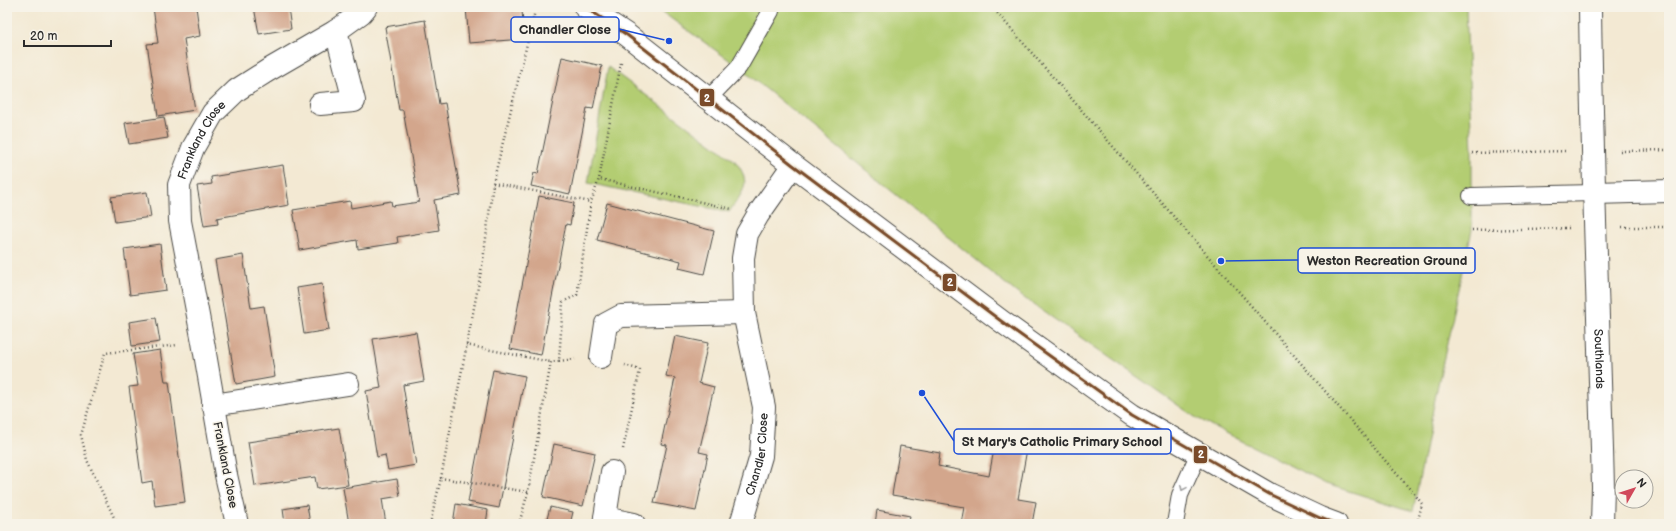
<svg xmlns="http://www.w3.org/2000/svg" width="1676" height="531" font-family="'Balsamiq Sans',sans-serif">
  <rect width="100%" height="100%" fill="#f7f3e8"/>
  <filter id="ink" filterUnits="userSpaceOnUse"><feTurbulence type="fractalNoise" baseFrequency=".025" numOctaves="2"/><feDisplacementMap in="SourceGraphic" scale="8" xChannelSelector="R" yChannelSelector="G"/><feConvolveMatrix kernelMatrix="1 2 1 2 8 2 1 2 1" color-interpolation-filters="sRGB"/></filter>
  <filter id="wash" filterUnits="userSpaceOnUse"><feTurbulence type="fractalNoise" baseFrequency=".012" numOctaves="4" result="noise"/><feDisplacementMap in="SourceGraphic" scale="16" xChannelSelector="R" yChannelSelector="G"/><feGaussianBlur stdDeviation="0.9" result="paint"/><feColorMatrix in="noise" values="0 0 0 0 0 0 0 0 0 0 0 0 0 0 0 0 0 1.4 0 .05"/><feComposite in="paint" operator="in"/></filter>
  <g filter="url(#wash)">
    <rect width="100%" height="100%" fill="#f3e9d3"/>
    <g fill="#b3cd72" stroke="#6f7c4e">
      <polygon points="655,7 1466,7 1472,153 1472,230 1437,389 1413,511 1326,484 1195,417 1017,293 739,67"/>
      <path d="M608 67 735 161C753 184 743 191 729 212L588 183Z"/>
    </g>
    <g id="blocks">
      <g fill="#d3a68c">
        <polygon points="153,7 196,7 200,36 184,39 195,110 158,116 147,44 158,43"/>
        <polygon points="254,7 288,7 291,29 259,34"/>
        <polygon points="466,7 509,7 509,11 522,10 524,39 469,43"/>
        <polygon points="425,20 439,104 445,103 461,195 434,200 439,230 397,237 398,243 358,249 357,240 300,250 293,210 350,201 351,208 391,201 392,206 419,202 403,110 399,110 385,27"/>
        <polygon points="562,57 602,66 593,109 587,108 570,194 531,186 534,173 538,174"/>
        <polygon points="164,117 168,138 129,144 125,123"/>
        <polygon points="283,165 289,205 217,218 218,224 204,226 197,186 212,184 211,177"/>
        <polygon points="147,192 151,217 115,222 111,197"/>
        <polygon points="539,196 574,203 570,225 566,224 541,355 510,349"/>
        <polygon points="607,203 714,231 704,274 679,268 681,261 597,240"/>
        <polygon points="160,244 166,290 130,295 124,249"/>
        <polygon points="243,255 251,308 264,306 275,377 236,384 215,260"/>
        <polygon points="322,284 329,330 304,334 297,288"/>
        <polygon points="156,318 160,342 132,346 129,322"/>
        <polygon points="416,332 424,381 403,385 416,465 388,470 385,455 377,457 366,391 381,388 373,339"/>
        <polygon points="675,336 708,343 699,383 714,387 699,452 708,454 696,511 654,503 667,445 661,444 675,378 666,376"/>
        <polygon points="160,350 165,382 169,382 185,502 155,506 152,481 142,483 129,387 138,386 133,354"/>
        <polygon points="493,370 525,376 499,508 468,502"/>
        <polygon points="339,428 348,485 317,489 315,477 255,486 248,442"/>
        <polygon points="554,444 595,453 583,506 543,497"/>
        <polygon points="995,444 1027,449 1018,499 1036,502 1032,524 961,524 964,507 892,495 900,446 940,453 938,466 989,476"/>
        <polygon points="397,479 400,496 382,499 386,524 349,524 343,488"/>
        <polygon points="456,504 488,510 486,524 453,524"/>
        <polygon points="307,505 310,524 285,524 283,509"/>
        <polygon points="550,507 573,512 570,524 546,523"/>
        <polygon points="877,510 910,516 908,524 875,524"/>
      </g>
    </g>
  </g>
  <g filter="url(#ink)">
    <use href="#blocks" fill-opacity="0" stroke="#494844" stroke-width="1"/>
    <g fill="none" stroke-linecap="round" stroke-linejoin="round">
      <defs>
        <g id="lane">
          <polyline points="709,98 739,67 771,11"/>
          <polyline points="1471,196 1594,193"/>
          <polyline points="1175,524 1180,495 1198,455"/>
        </g>
        <g id="street">
          <path id="s1" d="M1590 7C1592 167 1599 327 1603 487L1602 524"/>
          <polyline points="320,104 354,101 336,31"/>
          <polyline points="1594,193 1669,191"/>
          <polyline points="601,357 606,324 621,316 744,313"/>
          <polyline points="213,405 348,384"/>
          <polyline points="605,518 634,524"/>
          <path id="s2" d="M237 524 226 475 203 342 180 221 179 185 193 148 213 113 237 90 267 71 336 31 361 13 366 7"/>
          <polyline points="604,524 612,472"/>
          <path id="s3" d="M741 524 761 456 764 407 744 313 743 258 747 234 758 215 793 165"/>
        </g>
        <polyline id="secondary" points="585,7 627,35 793,165 1001,321 1132,415 1269,494 1320,518 1336,524"/>
      </defs>
      <use href="#lane" stroke="#494844" stroke-width="18"/>
      <use href="#street" stroke="#494844" stroke-width="24"/>
      <use href="#secondary" stroke="#494844" stroke-width="24"/>
      <g stroke="#494844" stroke-width="2.5" stroke-dasharray="1 3" stroke-linecap="butt">
        <polyline points="992,7 1416,496 1422,504 1417,524"/>
        <polyline points="621,63 599,179 732,209"/>
        <polyline points="1620,151 1669,150"/>
        <polyline points="1472,153 1567,151"/>
        <polyline points="493,183 591,202"/>
        <polyline points="1622,227 1669,227"/>
        <polyline points="1472,230 1569,228"/>
        <polyline points="466,345 551,362"/>
        <polyline points="559,361 575,359"/>
        <polyline points="623,449 640,370 625,365"/>
        <polyline points="528,492 441,478 483,261 493,183 536,7"/>
        <polyline points="117,524 87,460 81,435 105,353 178,345"/>
        <polyline points="430,524 441,478"/>
        <polyline points="519,524 528,492 551,362 559,361 563,302 577,295 591,202 599,179"/>
      </g>
      <use href="#lane" stroke="#fff" stroke-width="16"/>
      <use href="#street" stroke="#fff" stroke-width="22"/>
      <use href="#secondary" stroke="#fff" stroke-width="22"/>
      <defs>
        <polyline id="bus-1" points="585,7 627,35 793,165 1001,321 1132,415 1269,494 1320,518 1336,524"/>
      </defs>
      <use href="#bus-1" stroke="#f7f3e8" stroke-width="6"/>
      <use href="#bus-1" stroke="#7a4b2a" stroke-width="3"/>
    </g>
    <defs><path id="oneway-chevron" d="M-2-3.5L2.5 0L-2 3.5" fill="none" stroke-width="1.6" stroke-linecap="round" stroke-linejoin="round"/></defs>
    <use stroke="#a0a0a0" href="#oneway-chevron" transform="translate(1183 488) rotate(114)"/>
  </g>
  <g text-anchor="middle" dominant-baseline="central" stroke-width="3" stroke-linejoin="round" paint-order="stroke">
    <g font-size="12" fill="#2b2b2b" stroke="#f7f3e8">
      <text stroke="none"><textPath href="#s2" startOffset="395">Frankland Close</textPath></text>
      <text stroke="none"><textPath href="#s1" startOffset="352">Southlands</textPath></text>
      <text stroke="none"><textPath href="#s3" startOffset="72">Chandler Close</textPath></text>
      <text transform="translate(225 465) rotate(79)">Frankland Close</text>
    </g>
  </g>
  <path fill="none" stroke="#1d4ed8" stroke-width="1.5" d="M669 41L619 29M1221 261L1298 260M922 393L954 441"/>
  <g fill="#1d4ed8" stroke="#f7f3e8" stroke-width="1.5">
    <circle cx="669" cy="41" r="4"/>
    <circle cx="1221" cy="261" r="4"/>
    <circle cx="922" cy="393" r="4"/>
  </g>
  <g fill="#f7f3e8" stroke="#1d4ed8" stroke-width="1.5">
    <rect x="511" y="17" width="108" height="25" rx="4"/>
    <rect x="1298" y="248" width="177" height="25" rx="4"/>
    <rect x="954" y="429" width="217" height="25" rx="4"/>
  </g>
  <g font-size="13" text-anchor="middle" font-weight="bold" fill="#2b2b2b">
    <text x="565" y="34">Chandler Close</text>
    <text x="1387" y="265">Weston Recreation Ground</text>
    <text x="1062" y="446">St Mary's Catholic Primary School</text>
  </g>
  <g stroke="#f7f3e8" stroke-width="1.5">
    <rect x="699" y="88" width="16" height="19" rx="4" fill="#7a4b2a"/>
    <rect x="942" y="273" width="15" height="19" rx="4" fill="#7a4b2a"/>
    <rect x="1193" y="445" width="15" height="19" rx="4" fill="#7a4b2a"/>
  </g>
  <g font-size="11" text-anchor="middle" font-weight="bold" fill="#fff">
    <text x="707" y="102">2</text>
    <text x="950" y="286">2</text>
    <text x="1201" y="458">2</text>
  </g>
  <rect width="1676" height="531" fill="none" stroke="#f7f3e8" stroke-width="24"/>
  <g transform="translate(1634 489) rotate(51)"><circle r="19" fill="#f7f3e8" stroke="#a5a39c"/>
  <path d="M0-3L7 15L0 10L-7 15Z" fill="#d1495b"/>
  <text y="-6" font-size="11" font-weight="bold" text-anchor="middle" fill="#2b2b2b">N</text>
  </g>
  <path d="M24 40v6h87v-6" fill="none" stroke="#2b2b2b" stroke-width="2"/>
  <text x="30" y="40" font-size="12" fill="#2b2b2b" stroke="#f7f3e8" stroke-width="3" paint-order="stroke">20 m</text>
</svg>
